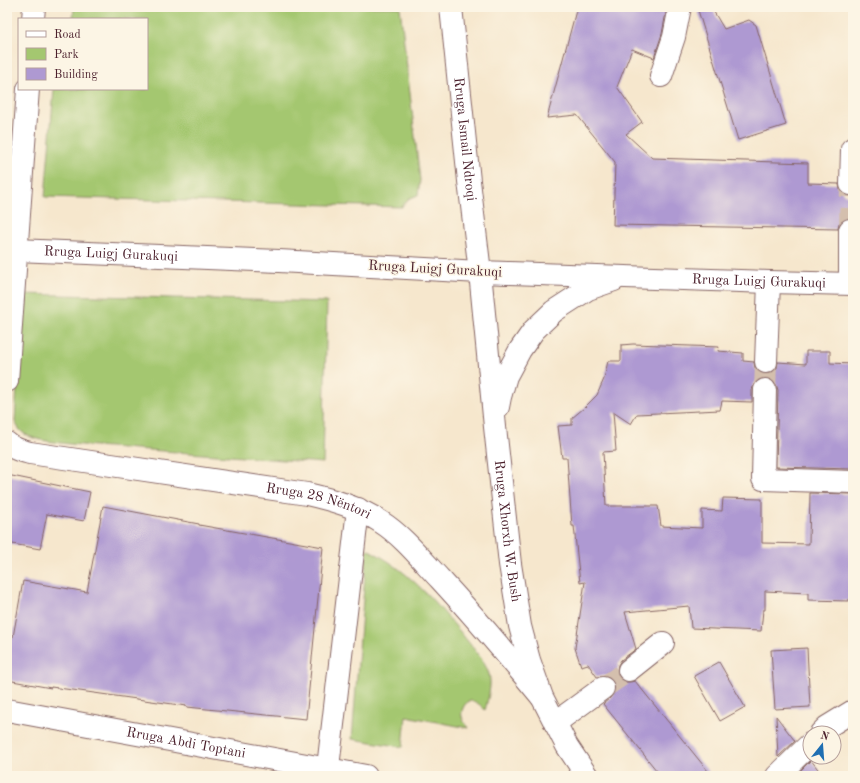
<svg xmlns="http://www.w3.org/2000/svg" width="860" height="783" font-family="'Old Standard TT',serif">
  <rect width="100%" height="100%" fill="#fcf5e5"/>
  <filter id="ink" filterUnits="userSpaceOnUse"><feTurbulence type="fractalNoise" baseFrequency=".025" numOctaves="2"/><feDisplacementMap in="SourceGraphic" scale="8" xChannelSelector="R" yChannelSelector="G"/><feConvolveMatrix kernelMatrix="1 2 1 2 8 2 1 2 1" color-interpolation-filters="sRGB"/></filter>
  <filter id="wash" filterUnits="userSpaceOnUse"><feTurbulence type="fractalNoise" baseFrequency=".012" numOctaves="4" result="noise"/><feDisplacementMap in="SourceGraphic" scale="16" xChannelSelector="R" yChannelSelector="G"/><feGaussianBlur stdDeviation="0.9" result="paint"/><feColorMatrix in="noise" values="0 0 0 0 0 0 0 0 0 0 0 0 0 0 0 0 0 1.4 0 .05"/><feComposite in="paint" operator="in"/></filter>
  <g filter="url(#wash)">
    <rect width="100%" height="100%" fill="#f6e7cd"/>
    <g fill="#a4c770" stroke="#77734e">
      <polygon points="74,7 400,7 420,180 418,195 408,199 402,207 45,197 54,89 147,89 147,19 73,19"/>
      <path d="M22 294 327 302 323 463 69 444C56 442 29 441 20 430 18 428 17 425 15 422Z"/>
      <path d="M367 549C406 568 434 600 462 634 471 646 484 659 489 674 492 685 488 699 485 710 479 703 469 695 463 708 462 711 461 714 462 717 463 721 466 725 468 728L406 716 403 747 352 739Z"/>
    </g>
    <g id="blocks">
      <g fill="#ae99d2">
        <polygon points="577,7 667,7 662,34 654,58 632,49 617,87 642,122 626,134 652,158 808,163 808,183 839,184 840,190 844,194 850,196 853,196 853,218 850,218 843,219 839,223 838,229 613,225 615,162 577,115 547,118"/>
        <polygon points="697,7 711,7 724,29 749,20 756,25 786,125 738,140"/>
        <polygon points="633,344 719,347 718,351 743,353 743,361 754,362 755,368 760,373 765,374 772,373 777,368 778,362 806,364 806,351 830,351 830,363 853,364 853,469 776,467 778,390 776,384 772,380 766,378 759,379 754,384 752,390 752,402 722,401 720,410 637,414 631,424 613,412 616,451 603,452 606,506 658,506 661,526 702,528 702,510 722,511 723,498 762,499 762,543 809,544 810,493 853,494 853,599 849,599 849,601 808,600 808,593 765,591 765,610 763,610 761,631 691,628 689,606 625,612 636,649 621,660 618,665 617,671 619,677 625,682 630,682 635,681 712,776 661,776 603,704 610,698 614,693 615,687 613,681 608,676 602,676 597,677 588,664 581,666 575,648 585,582 580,583 574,526 572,526 567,458 562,458 558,426 572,425 572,418 584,408 597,395 604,379 608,361 621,361 621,345"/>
        <polygon points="7,475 90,492 84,521 47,514 40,549 7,543"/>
        <polygon points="103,506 199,524 199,525 323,547 306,719 187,707 187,706 51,687 51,688 7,680 7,636 13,637 23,581 87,592"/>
        <polygon points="807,648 810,707 775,709 771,650"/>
        <polygon points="719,662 745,707 720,721 694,676"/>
        <polygon points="776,716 795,741 778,757"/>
        <polygon points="811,760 823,776 795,776"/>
      </g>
    </g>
  </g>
  <g filter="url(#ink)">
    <use href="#blocks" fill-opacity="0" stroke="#866564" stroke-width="1"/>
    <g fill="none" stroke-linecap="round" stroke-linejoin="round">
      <g stroke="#d4bfad" stroke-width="22" stroke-dasharray="22 11" stroke-linecap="butt">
        <polyline points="850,230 851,184"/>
        <polyline points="765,390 766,362"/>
        <polyline points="603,688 629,670"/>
      </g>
      <defs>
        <g id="minor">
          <polyline points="33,19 34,7"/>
          <polyline points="661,76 674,37 680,7"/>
          <polyline points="851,184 852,149 853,149"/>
          <path id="s1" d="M16 250 279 261 480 272"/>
          <polyline points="850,283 850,230"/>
          <polyline points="766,362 769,282"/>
          <polyline points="7,381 28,89"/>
          <polyline points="765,390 763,479 853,482"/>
          <path id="s2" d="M7 443C13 449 22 451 30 453L307 494C333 500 358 507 381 522 403 536 422 560 440 579 475 617 508 656 541 696"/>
          <polyline points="629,670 663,643"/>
          <polyline points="555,723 603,688"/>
          <polyline points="821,733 827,727 853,711"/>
          <polyline points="327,776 358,509"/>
          <polyline points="777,776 810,744"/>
        </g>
        <g id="major">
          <path id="s3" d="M451 7 469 181 480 272 495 427 510 564 520 626 529 660 542 697 567 746 587 776"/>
          <path id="s4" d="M480 272 769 282 853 284"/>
          <polyline points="498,407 500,397 506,376 520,350 534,330 554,311 588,289 614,280"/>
          <path id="s5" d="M7 710 366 776"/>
        </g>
      </defs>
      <use href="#minor" stroke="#866564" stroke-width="24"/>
      <use href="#major" stroke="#866564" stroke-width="24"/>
      <use href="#minor" stroke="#fff" stroke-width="22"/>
      <use href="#major" stroke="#fff" stroke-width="22"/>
    </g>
  </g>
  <g text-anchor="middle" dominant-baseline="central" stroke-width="3" stroke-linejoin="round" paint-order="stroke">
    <g font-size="14" fill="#4a1f2b" stroke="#fcf5e5">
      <text stroke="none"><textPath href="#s3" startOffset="133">Rruga Ismail Ndroqi</textPath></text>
      <text stroke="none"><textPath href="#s1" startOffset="95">Rruga Luigj Gurakuqi</textPath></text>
      <text transform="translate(435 269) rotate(3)">Rruga Luigj Gurakuqi</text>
      <text stroke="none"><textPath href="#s4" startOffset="279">Rruga Luigj Gurakuqi</textPath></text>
      <text stroke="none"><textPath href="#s2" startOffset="318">Rruga 28 Nëntori</textPath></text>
      <text stroke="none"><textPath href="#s3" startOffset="527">Rruga Xhorxh W. Bush</textPath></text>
      <text stroke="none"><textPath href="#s5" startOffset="182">Rruga Abdi Toptani</textPath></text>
    </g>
  </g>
  <rect width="860" height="783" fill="none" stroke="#fcf5e5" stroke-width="24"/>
  <rect x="18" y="18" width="130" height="72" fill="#fcf5e5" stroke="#b59f9b"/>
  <rect x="26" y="31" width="20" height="6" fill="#ffffff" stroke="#b59f9b"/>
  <text x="54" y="38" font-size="12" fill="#4a1f2b">Road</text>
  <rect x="26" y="48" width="20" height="12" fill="#a4c770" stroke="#b59f9b"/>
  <text x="54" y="58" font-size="12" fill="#4a1f2b">Park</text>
  <rect x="26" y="68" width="20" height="12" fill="#ae99d2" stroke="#b59f9b"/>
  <text x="54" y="78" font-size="12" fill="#4a1f2b">Building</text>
  <g transform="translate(822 745) rotate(17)"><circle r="19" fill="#fcf5e5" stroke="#b59f9b"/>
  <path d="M0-3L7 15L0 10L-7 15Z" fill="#1f6fb2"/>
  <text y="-6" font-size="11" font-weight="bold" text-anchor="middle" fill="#4a1f2b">N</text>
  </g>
</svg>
